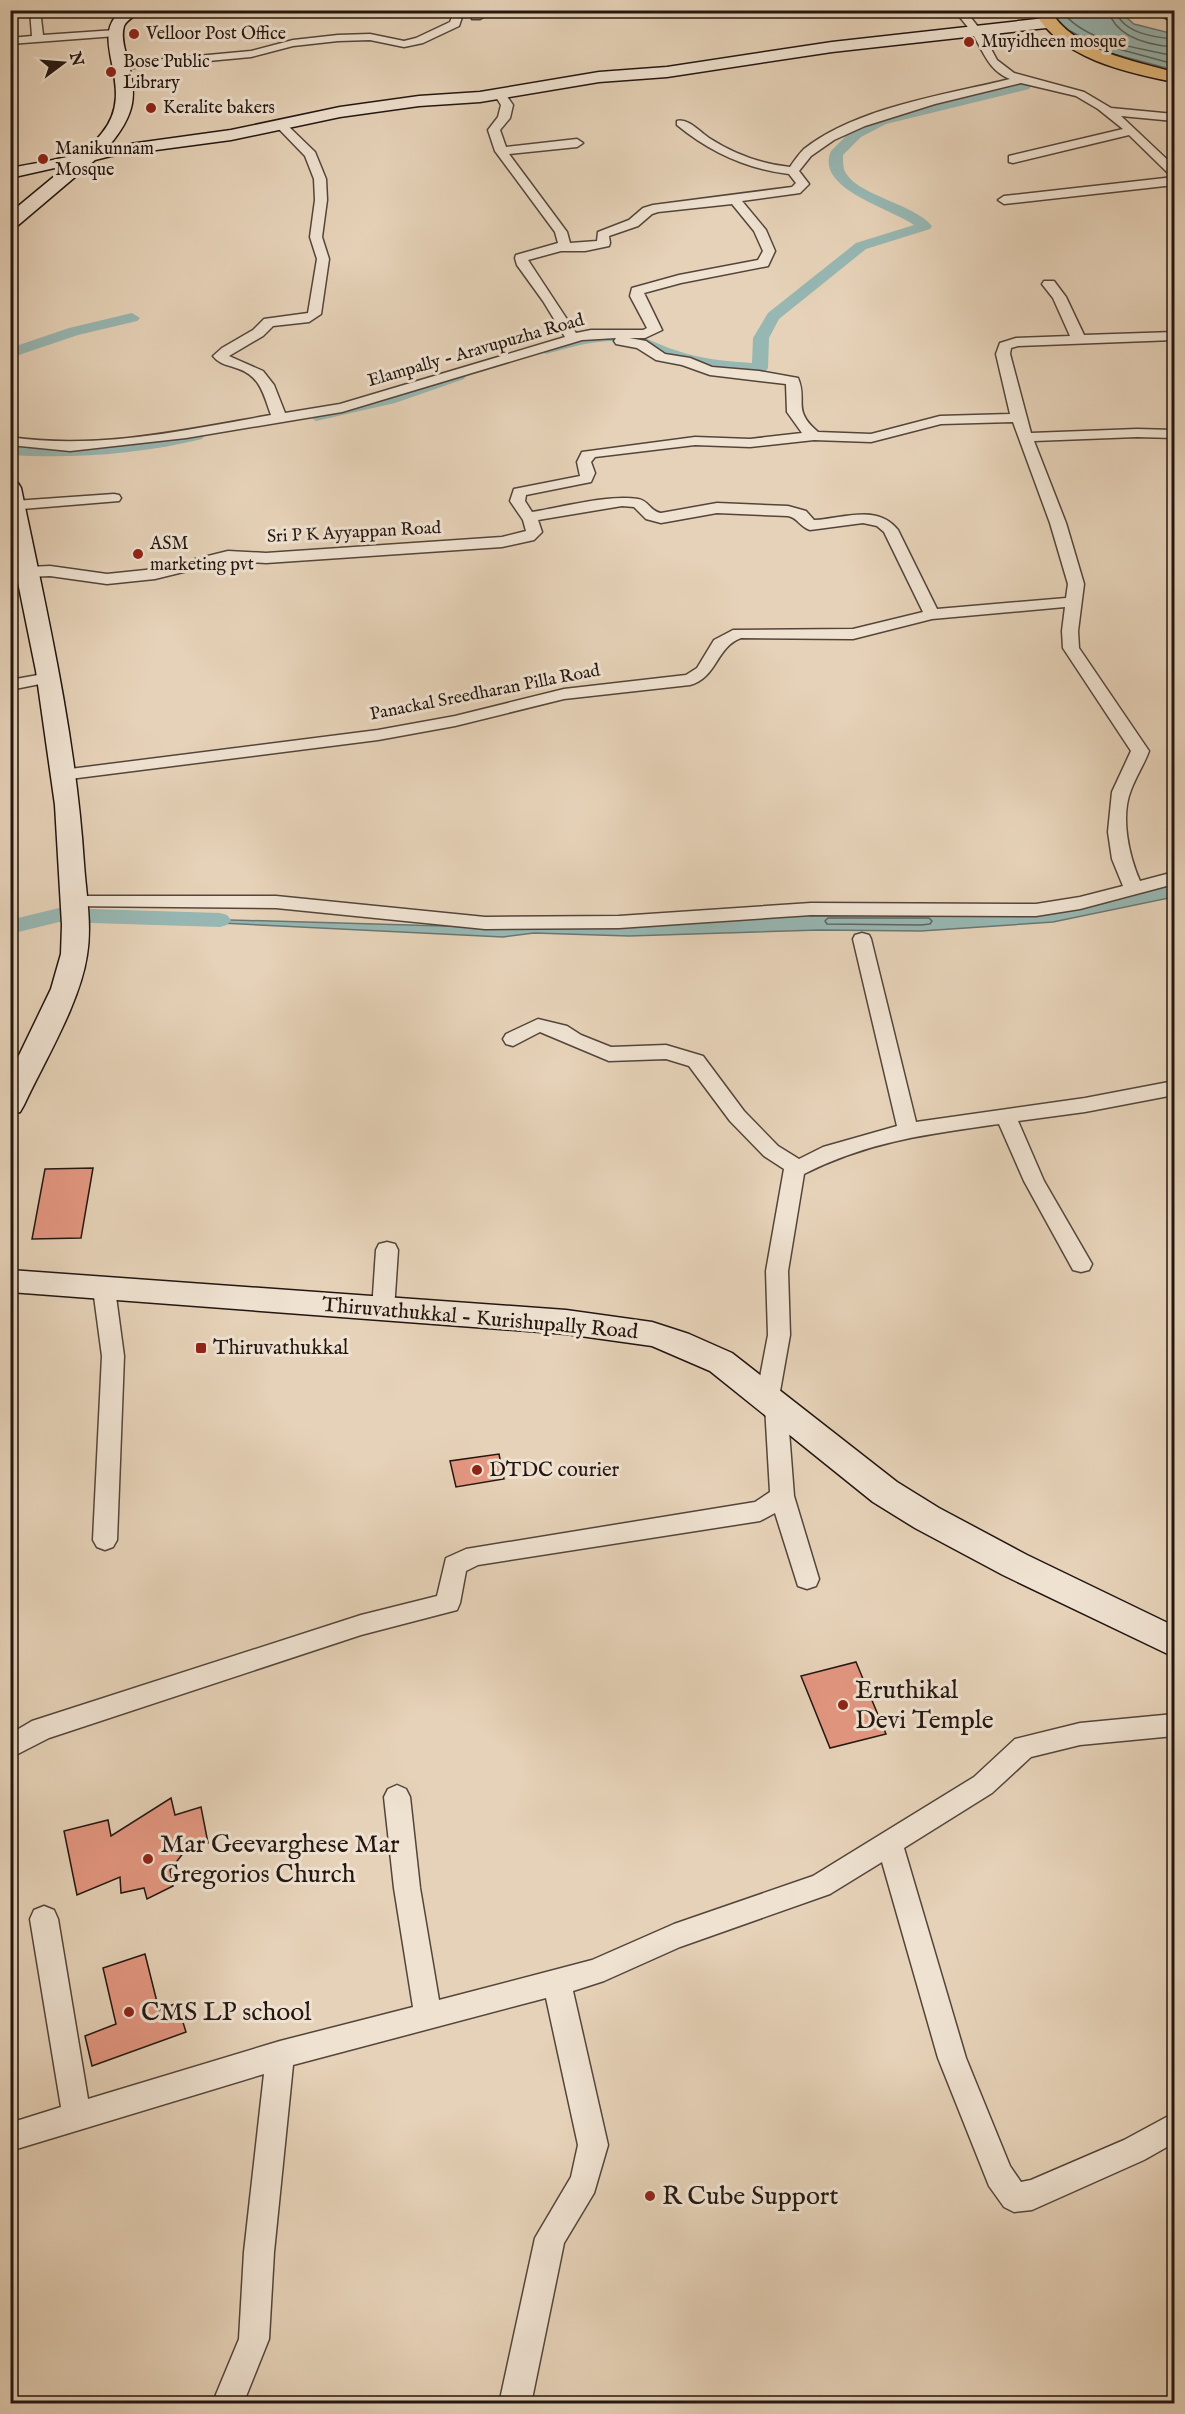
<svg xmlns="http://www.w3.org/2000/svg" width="1185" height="2414" font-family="'IM FELL English',serif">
  <rect width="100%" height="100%" fill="#e6d2b8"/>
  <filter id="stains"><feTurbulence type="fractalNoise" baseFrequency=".00333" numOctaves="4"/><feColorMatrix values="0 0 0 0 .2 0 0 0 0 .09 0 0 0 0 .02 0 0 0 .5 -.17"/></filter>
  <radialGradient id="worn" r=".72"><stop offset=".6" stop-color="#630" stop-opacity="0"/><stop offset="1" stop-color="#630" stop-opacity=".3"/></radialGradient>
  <g fill="#97b7b3" stroke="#697772" stroke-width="1.5">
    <polygon points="1046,11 1119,11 1134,24 1174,34 1174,70 1087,47 1054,28"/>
    <polygon points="1174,879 1174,897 1053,922 921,931 819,930 629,936 534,933 503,937 59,915 478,927 791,913 1023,913"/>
  </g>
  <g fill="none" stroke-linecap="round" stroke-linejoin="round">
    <g stroke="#5d6662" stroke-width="1.5">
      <path d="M1061 10C1085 43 1137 47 1174 56"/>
      <path d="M1108 10C1116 38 1148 45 1174 47"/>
      <path d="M1115 10C1123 33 1152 37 1174 39"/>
      <polyline points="1070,31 1089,41 1174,64"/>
      <polygon points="828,918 929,918 932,921 930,924 921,925 827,924 825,921"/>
    </g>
    <g fill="#97b7b3" fill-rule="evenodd">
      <path d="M1024 82 1031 86 1029 89 886 124 861 137 843 155C843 159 843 165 844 169 853 195 914 203 932 226L930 229 866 249 779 319 769 338 768 368 766 371C742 377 685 365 661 356 650 352 639 344 628 342 600 338 572 347 546 354L538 349 540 346C568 338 598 329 627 333 644 335 658 345 675 350 699 359 726 361 752 363L753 338 768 313 856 243 914 225C893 209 814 189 831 151L851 131 876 118Z"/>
      <polygon points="132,313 140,318 137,321 78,335 10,358 10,348 69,328"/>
      <polygon points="458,371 464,373 466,376 464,379 395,403 316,421 308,416 310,413 385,396"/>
      <path d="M196 431 204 436 202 439C142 454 72 459 10 455V445L80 446Z"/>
      <polygon points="59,908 220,913 227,915 231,920 227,925 220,927 59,922 10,934 10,920"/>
    </g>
  </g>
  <g fill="#e49781" stroke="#231611" stroke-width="1.5">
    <polygon points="93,1168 81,1238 32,1239 45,1169"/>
    <polygon points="499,1454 504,1479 456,1487 450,1461"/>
    <polygon points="856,1662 886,1734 830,1748 801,1676"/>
    <polygon points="171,1798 175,1815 201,1807 208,1843 188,1847 170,1870 173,1886 147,1899 144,1888 121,1893 120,1877 77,1895 64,1831 108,1820 111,1836"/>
    <polygon points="145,1954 159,2010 177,2003 186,2032 92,2066 85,2036 116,2024 103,1968"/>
  </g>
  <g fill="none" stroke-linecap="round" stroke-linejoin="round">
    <defs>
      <g id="street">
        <polygon points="30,10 40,10 43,35 116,30 121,33 116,36 10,44 10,38 32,36"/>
        <polygon points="447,10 458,10 462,17 459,26 423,43 404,47 370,40 338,41 293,46 251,57 122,69 116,66 122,63 251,51 293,40 338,35 370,34 404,41 416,38 450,22 452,17"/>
        <polygon points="481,10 496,10 480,19 472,19 472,15"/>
        <path d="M954 10H965L982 32 997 60 1014 73 1084 92 1111 108 1174 114V121L1121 116 1174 166V176L1170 175 1129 135 1013 163 1009 162V156L1123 129 1098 109 1076 96 1021 83 935 104 865 126 834 140 811 156 799 171 809 184 800 193 742 201 766 230 775 251 768 266 681 283 644 293 662 330 645 338H629L646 341 665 354 690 358 712 367 759 371 798 378C808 401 791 409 818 432L871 434 940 416 1010 414 996 354 1000 343 1016 338 1070 336 1053 298 1042 284 1044 281H1054L1066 297 1084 335 1174 332V340L1018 346 1011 348 1010 354 1031 433 1137 429 1174 430V438L1137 437 1034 441 1066 523 1084 584 1078 631 1079 648 1149 751C1144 765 1136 776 1131 790 1120 817 1129 856 1140 881L1174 872V884L1080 909 1036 916 811 915 619 928 485 929 276 908 67 906 65 902 67 898 74 896H276L485 917 619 916 811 903 1036 904 1080 897 1123 886 1112 859 1108 832 1112 792 1131 751 1063 648 1062 631 1065 607 932 619 853 639 741 638C716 647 717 678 690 685L564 699 455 726 378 740 62 780 56 779 53 775 56 771 62 770 378 730 455 716 564 689 686 675 697 668 714 640 733 630 853 629 923 612 884 532 877 526 863 523 810 530C800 527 798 518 788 516L717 513 661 523 646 519 634 507 622 506 538 520 542 532 534 540 502 547 266 563 228 561 155 579 107 584 50 576 28 577 20 572 28 567 50 566 107 574 155 569 228 551 266 553 502 537 526 531 523 520 510 501 514 489 580 476 577 462 582 452 695 437 750 439 802 433 787 412 786 384 710 375 682 365 656 360 637 348 616 344 614 341 616 338 582 340 342 412 186 438 70 451 10 445V437C97 450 186 430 271 415 264 396 261 377 239 369 229 365 220 365 213 356L222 348 253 330 264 319 308 313 317 259 310 237 315 200 314 179 305 156 276 126V122H284L315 152 326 179 327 200 322 237 329 259 321 314 309 322 273 326 263 336 229 356 263 371 274 385 285 413 340 404 565 337 543 301 517 265 515 258 516 255 558 243 555 232 495 151 488 130 498 117 501 105 494 94 496 92H504L513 105 510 118 500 130 506 147 577 139 583 143 577 147 509 154 567 232 570 243 597 241 598 232 629 220 643 208 653 205 792 187 796 183 789 174C747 169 710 152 677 125V121C688 118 700 132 709 138 734 154 761 164 790 167 794 161 799 154 804 149 858 107 945 95 1010 79 988 70 984 52 972 33 967 25 960 18 954 10ZM732 204 754 231 763 251 758 260 679 275 632 288 630 296 647 328 643 330H591L576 333 528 260 561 251H585L609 246 610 243 609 236 638 226 652 214 658 212ZM1013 422 1050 523 1068 584 1066 598 937 609 898 530C877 503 842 519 814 520L806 511 788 506 717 503 661 513C651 512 648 500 638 499 610 494 562 507 532 512L525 501 526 495 591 482 595 473 591 462 595 457 695 445 750 447 814 440 871 442 941 424Z"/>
        <polygon points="1174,177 1174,185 1004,204 998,200 1004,196"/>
        <polygon points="114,494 119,495 121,498 119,501 10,510 10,502 14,501"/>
        <polygon points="49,673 57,678 55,681 10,690 10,680"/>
        <path d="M862 933 869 935 871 939 916 1122 1085 1098 1174 1081V1095L1085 1112 1018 1121 1044 1181 1092 1264 1089 1270 1081 1272 1073 1270 1024 1181 999 1124C928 1134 869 1141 804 1174L788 1271 790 1335 779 1397 784 1399 787 1405 794 1496 819 1579 816 1586 807 1589 798 1586 775 1513 760 1521 478 1565 466 1571 460 1603 457 1610 361 1635 49 1738 10 1758V1734L32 1721 361 1615 437 1596 446 1558 466 1549 755 1502 770 1492 765 1406 759 1404 756 1398 768 1335 766 1271 784 1169 764 1156 730 1121 689 1066 666 1059 609 1061 540 1032 513 1046 506 1044 503 1039 506 1034 538 1019 567 1026 581 1035 611 1047 666 1045 703 1056 744 1111 778 1146 799 1159 823 1147 897 1126 853 939 855 935Z"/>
        <polygon points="387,1242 395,1244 398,1250 394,1310 391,1316 383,1318 375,1316 372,1310 376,1250 379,1244"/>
        <polygon points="104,1281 112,1283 115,1289 124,1356 117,1540 113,1547 105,1550 97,1547 93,1540 102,1356 93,1289 96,1283"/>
        <polygon points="1174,1714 1174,1736 1080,1745 1031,1757 992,1793 904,1848 966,2058 1010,2166 1021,2182 1031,2180 1124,2140 1174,2113 1174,2143 1144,2160 1032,2210 1014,2212 1004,2207 989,2186 938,2058 882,1862 830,1894 680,1947 604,1981 573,1991 608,2145 594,2193 564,2243 531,2404 499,2404 535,2238 571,2177 578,2145 546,1998 293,2065 274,2252 269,2339 243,2404 212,2404 239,2339 244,2252 264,2074 10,2151 10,2123 61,2107 30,1919 34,1910 44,1906 54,1910 58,1919 88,2099 280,2041 413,2007 394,1888 384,1797 388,1789 397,1785 406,1789 410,1797 420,1888 439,2000 592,1960 674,1924 813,1876 974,1777 1015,1739 1080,1723"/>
      </g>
      <g id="secondary">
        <path d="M123 10H141C136 16 127 19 124 26 121 36 124 46 126 54 138 95 136 114 108 147L231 130 340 107 419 96 480 92 599 72 667 67 832 42 1046 18 1054 23 1046 28 832 52 667 77 599 82 480 102 419 106 340 117 231 140 111 156 95 160 16 227 10 228V213L68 165 10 178V168C29 164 67 159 82 152 89 149 97 139 102 133 140 87 84 37 123 10Z"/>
        <polygon points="1152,10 1174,12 1174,23"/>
        <path d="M10 482 18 483 21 488C47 613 76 737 84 864 86 893 92 925 87 955 80 1003 45 1060 24 1105L20 1112 10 1115V1074L51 989 61 954 62 925 55 805 36 671 10 543Z"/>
        <polygon points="10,1270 566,1310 652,1322 689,1334 732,1353 897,1482 939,1508 1027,1555 1174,1626 1174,1657 1003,1575 915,1528 873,1502 710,1371 652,1346 566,1334 10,1292"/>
      </g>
      <path id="primary" d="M1033 10H1050C1073 50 1133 61 1174 72V82C1124 72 1060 58 1033 10Z"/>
    </defs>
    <use href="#street" stroke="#54453b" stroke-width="3"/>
    <use href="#secondary" stroke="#231611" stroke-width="3"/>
    <use href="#primary" stroke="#231611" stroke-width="3"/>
    <use href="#street" fill="#efe2d1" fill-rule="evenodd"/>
    <use href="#secondary" fill="#efe2d1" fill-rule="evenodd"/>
    <use href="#primary" fill="#e3b97c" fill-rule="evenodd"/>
  </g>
  <g fill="#8f2418" stroke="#efe2d1" stroke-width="2">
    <circle cx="134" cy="34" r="6"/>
    <circle cx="969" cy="42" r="6"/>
    <circle cx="111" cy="72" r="6"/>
    <circle cx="151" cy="108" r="6"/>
    <circle cx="43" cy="159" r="6"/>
    <circle cx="138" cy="554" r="6"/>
    <rect x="195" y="1342" width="12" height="12" rx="3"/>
    <circle cx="477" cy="1470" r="6"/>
    <circle cx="843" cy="1705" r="6"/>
    <circle cx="148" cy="1859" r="6"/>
    <circle cx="129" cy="2012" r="6"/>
    <circle cx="650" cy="2196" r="6"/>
  </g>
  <g text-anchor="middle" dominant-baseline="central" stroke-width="6" stroke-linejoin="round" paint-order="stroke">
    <g font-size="18" fill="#231611" stroke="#efe2d1" text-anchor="start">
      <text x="146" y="34">Velloor Post Office</text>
      <text x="981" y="42">Muyidheen mosque</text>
      <text x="123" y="62">Bose Public<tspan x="123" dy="21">Library</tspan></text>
      <text x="163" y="108">Keralite bakers</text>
      <text x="55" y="149">Manikunnam<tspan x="55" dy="21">Mosque</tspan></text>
      <text x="150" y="544">ASM<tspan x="150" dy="21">marketing pvt</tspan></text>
    </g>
    <g font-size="18" fill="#231611" stroke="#efe2d1">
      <text transform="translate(476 351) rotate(-16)">Elampally - Aravupuzha Road</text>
      <text transform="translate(354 533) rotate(-3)">Sri P K Ayyappan Road</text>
      <text transform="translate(485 693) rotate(-11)">Panackal Sreedharan Pilla Road</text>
    </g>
    <g font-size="21" fill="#231611" stroke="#efe2d1">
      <text transform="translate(480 1319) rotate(5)">Thiruvathukkal - Kurishupally Road</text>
    </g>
    <g font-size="21" fill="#231611" stroke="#efe2d1" text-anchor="start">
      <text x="213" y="1348">Thiruvathukkal</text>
      <text x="489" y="1470">DTDC courier</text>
    </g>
    <g font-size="26" fill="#231611" stroke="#efe2d1" text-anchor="start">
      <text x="855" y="1690">Eruthikal<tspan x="855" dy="30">Devi Temple</tspan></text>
      <text x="160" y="1844">Mar Geevarghese Mar<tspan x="160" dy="30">Gregorios Church</tspan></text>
      <text x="141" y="2012">CMS LP school</text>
      <text x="662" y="2196">R Cube Support</text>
    </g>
  </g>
  <rect width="1185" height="2414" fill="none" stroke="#e6d2b8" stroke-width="36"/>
  <rect x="12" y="12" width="1161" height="2390" fill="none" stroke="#231611" stroke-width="3"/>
  <rect x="18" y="18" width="1149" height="2378" fill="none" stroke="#231611" stroke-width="1.5"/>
  <g transform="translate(63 63) rotate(74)" stroke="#efe2d1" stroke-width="4.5" paint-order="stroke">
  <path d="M0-4.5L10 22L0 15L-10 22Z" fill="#231611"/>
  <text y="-9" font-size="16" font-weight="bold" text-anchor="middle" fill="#231611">N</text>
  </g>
  <rect width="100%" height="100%" filter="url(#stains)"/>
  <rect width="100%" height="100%" fill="url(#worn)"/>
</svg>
